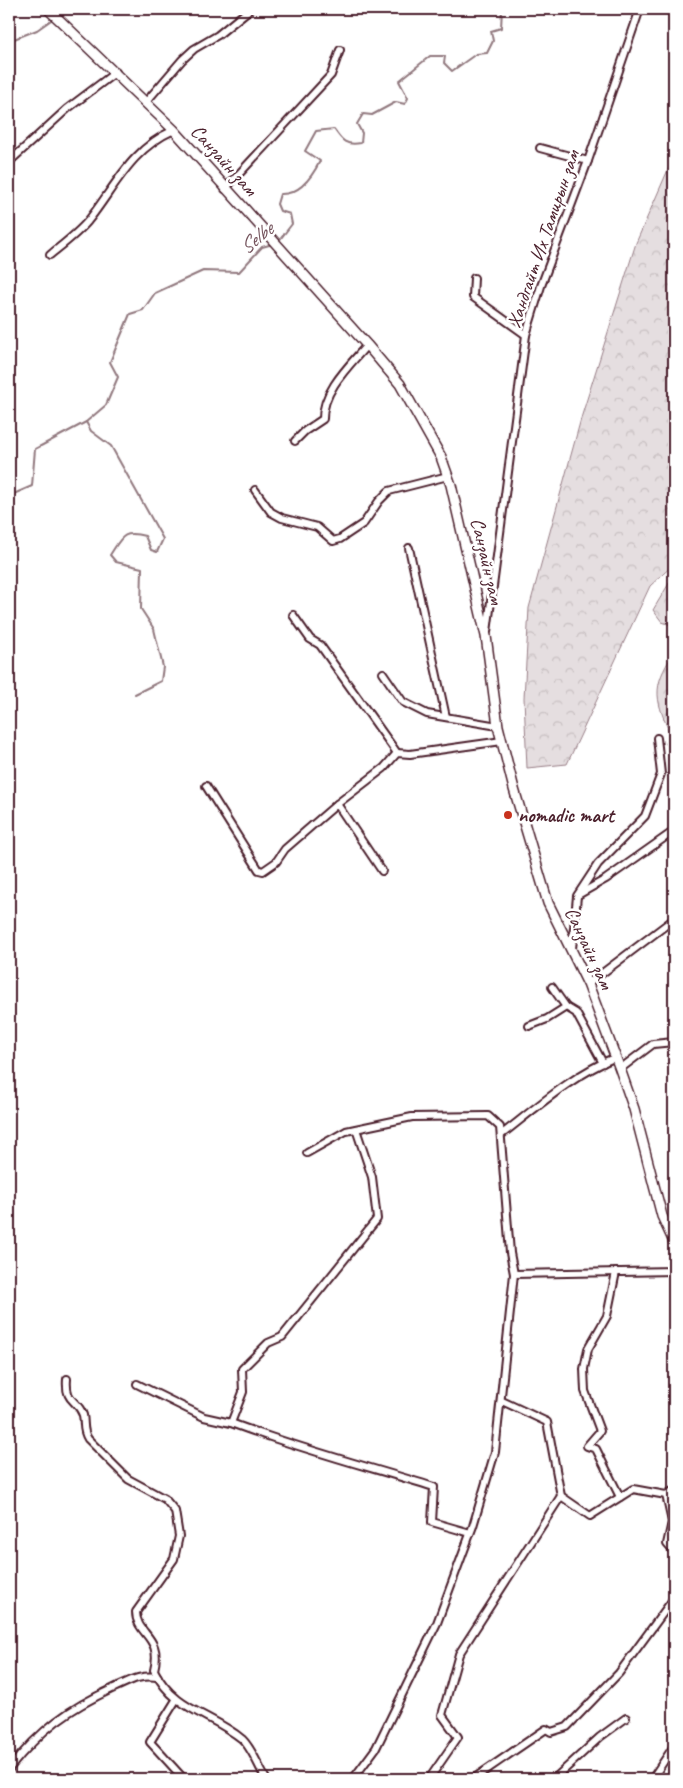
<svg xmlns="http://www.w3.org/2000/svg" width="683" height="1788" font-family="Caveat,sans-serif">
  <defs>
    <pattern id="forest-crowns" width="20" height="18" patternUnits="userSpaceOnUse" patternTransform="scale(1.25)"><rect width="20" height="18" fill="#e5dee0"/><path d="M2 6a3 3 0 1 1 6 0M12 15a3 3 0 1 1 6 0" fill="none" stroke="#c6bec0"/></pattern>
  </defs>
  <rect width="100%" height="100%" fill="#fff"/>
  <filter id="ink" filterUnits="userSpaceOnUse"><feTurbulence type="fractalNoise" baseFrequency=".02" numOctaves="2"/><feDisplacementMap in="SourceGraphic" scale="10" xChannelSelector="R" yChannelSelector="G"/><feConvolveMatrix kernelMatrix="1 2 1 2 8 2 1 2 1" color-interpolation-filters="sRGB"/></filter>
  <g filter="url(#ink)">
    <g fill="url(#forest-crowns)" stroke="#987e86">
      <polygon points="674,156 674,564 650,586 567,764 527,768 524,698 529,608 582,415 636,243"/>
      <polygon points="674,575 674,626 662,622 653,610"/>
      <path d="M674 653V756L666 743 672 738C656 701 650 688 674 653Z"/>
    </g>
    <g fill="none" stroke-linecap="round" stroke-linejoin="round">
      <g stroke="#91787e" stroke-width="2">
        <polyline points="57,15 64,9"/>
        <polyline points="9,41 37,30 54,18"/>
        <path d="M278 242 292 224 290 214 280 211 277 204 280 194C300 195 312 177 320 161L305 151 316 131 334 129C342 141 346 146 361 143L362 133 357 124 363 114 372 115 396 102 405 104 408 98 399 81 430 56H445L444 63 452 71 476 54 487 53 493 41 491 31 501 28 502 9"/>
        <path d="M86 422 91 431 111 446 163 539 157 552 151 550 145 536C122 530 122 537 110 555L116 562 142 568 141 609 154 629 163 667 161 681 135 694"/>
        <polyline points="9,496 32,486 35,449 86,422 106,405 118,377 110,362 130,314 143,310 155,293 203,271 239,272 262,247 273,244"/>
      </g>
      <defs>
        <g id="street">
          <polyline points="146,102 182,60 194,49 218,35 250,9"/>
          <polyline points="540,148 588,161"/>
          <polyline points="9,162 67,109 116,72"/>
          <polyline points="225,189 331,75 340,50"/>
          <path d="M50 255C62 245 77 234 88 221 115 187 131 149 174 130"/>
          <polyline points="474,278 473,297 526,335"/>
          <path d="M295 441 305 431 323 419C322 391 350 365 367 345"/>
          <polyline points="255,490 271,512 282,518 317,527 333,541 340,539 364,523 379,501 389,491 448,476"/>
          <polyline points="409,548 446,717"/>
          <polyline points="293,615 310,639 320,645 397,753"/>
          <polyline points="487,632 526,335 541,286 588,161 640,9"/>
          <polyline points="383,673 403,702 427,714 498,726"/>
          <polyline points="206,786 259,870 263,871 276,862 285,849 337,804 384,768 397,753 410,754 502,741"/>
          <polyline points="337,804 382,871"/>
          <polyline points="578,895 606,879 674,831"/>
          <polyline points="572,949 577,896 598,864 645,816 661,774 657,738"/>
          <polyline points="588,984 674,919"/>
          <polyline points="552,987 566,1007"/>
          <polyline points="529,1026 547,1019 566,1007 576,1013 603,1063"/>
          <polyline points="620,1069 653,1044 674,1042"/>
          <path d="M501 1135C537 1107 574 1074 616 1057"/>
          <polyline points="307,1153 346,1131 412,1117 488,1116 500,1127 510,1253 514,1274 674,1271"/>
          <polyline points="616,1272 607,1316 588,1349 584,1369 585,1391 600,1431 587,1446 596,1449 620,1497"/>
          <path d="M67 1379C65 1404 77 1398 83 1415 85 1424 82 1430 88 1439L128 1479 165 1499 175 1511 179 1536 174 1559 136 1612C136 1635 163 1636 154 1670 174 1711 211 1713 242 1739 252 1748 259 1768 266 1779"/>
          <polyline points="137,1384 204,1417 231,1423 243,1392 242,1369 268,1343 282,1337 377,1219 372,1177 356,1129"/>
          <path d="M231 1423C297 1448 366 1466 434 1487L432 1522 470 1533"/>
          <polyline points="666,1495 672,1522 667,1544 674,1552"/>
          <polyline points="561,1496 590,1516 633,1489 666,1495 674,1490"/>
          <polyline points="176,1700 150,1742 184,1779"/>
          <path d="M9 1769C41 1729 68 1709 114 1688 132 1680 138 1675 158 1677"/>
          <polyline points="353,1779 376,1748 437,1623 473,1526 495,1452 514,1274"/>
          <polyline points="429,1779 458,1737 442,1715 459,1654 561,1496 547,1422 502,1401"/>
          <polyline points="473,1779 546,1729 551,1732 567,1727 619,1673 674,1598"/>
          <polyline points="554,1779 600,1737 626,1718"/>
          <polyline points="652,1779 674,1746"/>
        </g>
        <polyline id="secondary" points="48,9 174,130 367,345 400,384 441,457 451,485 486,636 498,726 514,789 548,903 588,984 620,1069 634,1109 662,1216 674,1242"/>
      </defs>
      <use href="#street" stroke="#4a1f2b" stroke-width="10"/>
      <use href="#secondary" stroke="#4a1f2b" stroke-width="12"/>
      <use href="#street" stroke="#fff" stroke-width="6"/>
      <use href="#secondary" stroke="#fff" stroke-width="9"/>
    </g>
  </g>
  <circle fill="#c8321e" stroke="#fff" stroke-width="2" cx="508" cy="815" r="5"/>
  <g text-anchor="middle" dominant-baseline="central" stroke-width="5" stroke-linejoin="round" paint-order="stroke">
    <g font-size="20" fill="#4a1f2b" stroke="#fff">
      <text transform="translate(224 160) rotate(48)">Санзайн зам</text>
      <text transform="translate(543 239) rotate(-71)">Хандгайт Их Тамирын зам</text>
      <text transform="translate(487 561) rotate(77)">Санзайн зам</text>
      <text transform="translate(589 948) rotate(65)">Санзайн зам</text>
    </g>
    <g font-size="20" font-weight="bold" fill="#4a1f2b" stroke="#fff" text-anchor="start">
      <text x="518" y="815">nomadic mart</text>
    </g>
    <g font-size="21" font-style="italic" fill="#74535c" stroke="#fff">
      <text transform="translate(256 238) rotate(-39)">Selbe</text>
    </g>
  </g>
  <rect width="683" height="1788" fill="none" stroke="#fff" stroke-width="30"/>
  <rect x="15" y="15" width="653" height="1758" fill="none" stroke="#4a1f2b" stroke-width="2" filter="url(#ink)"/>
</svg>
